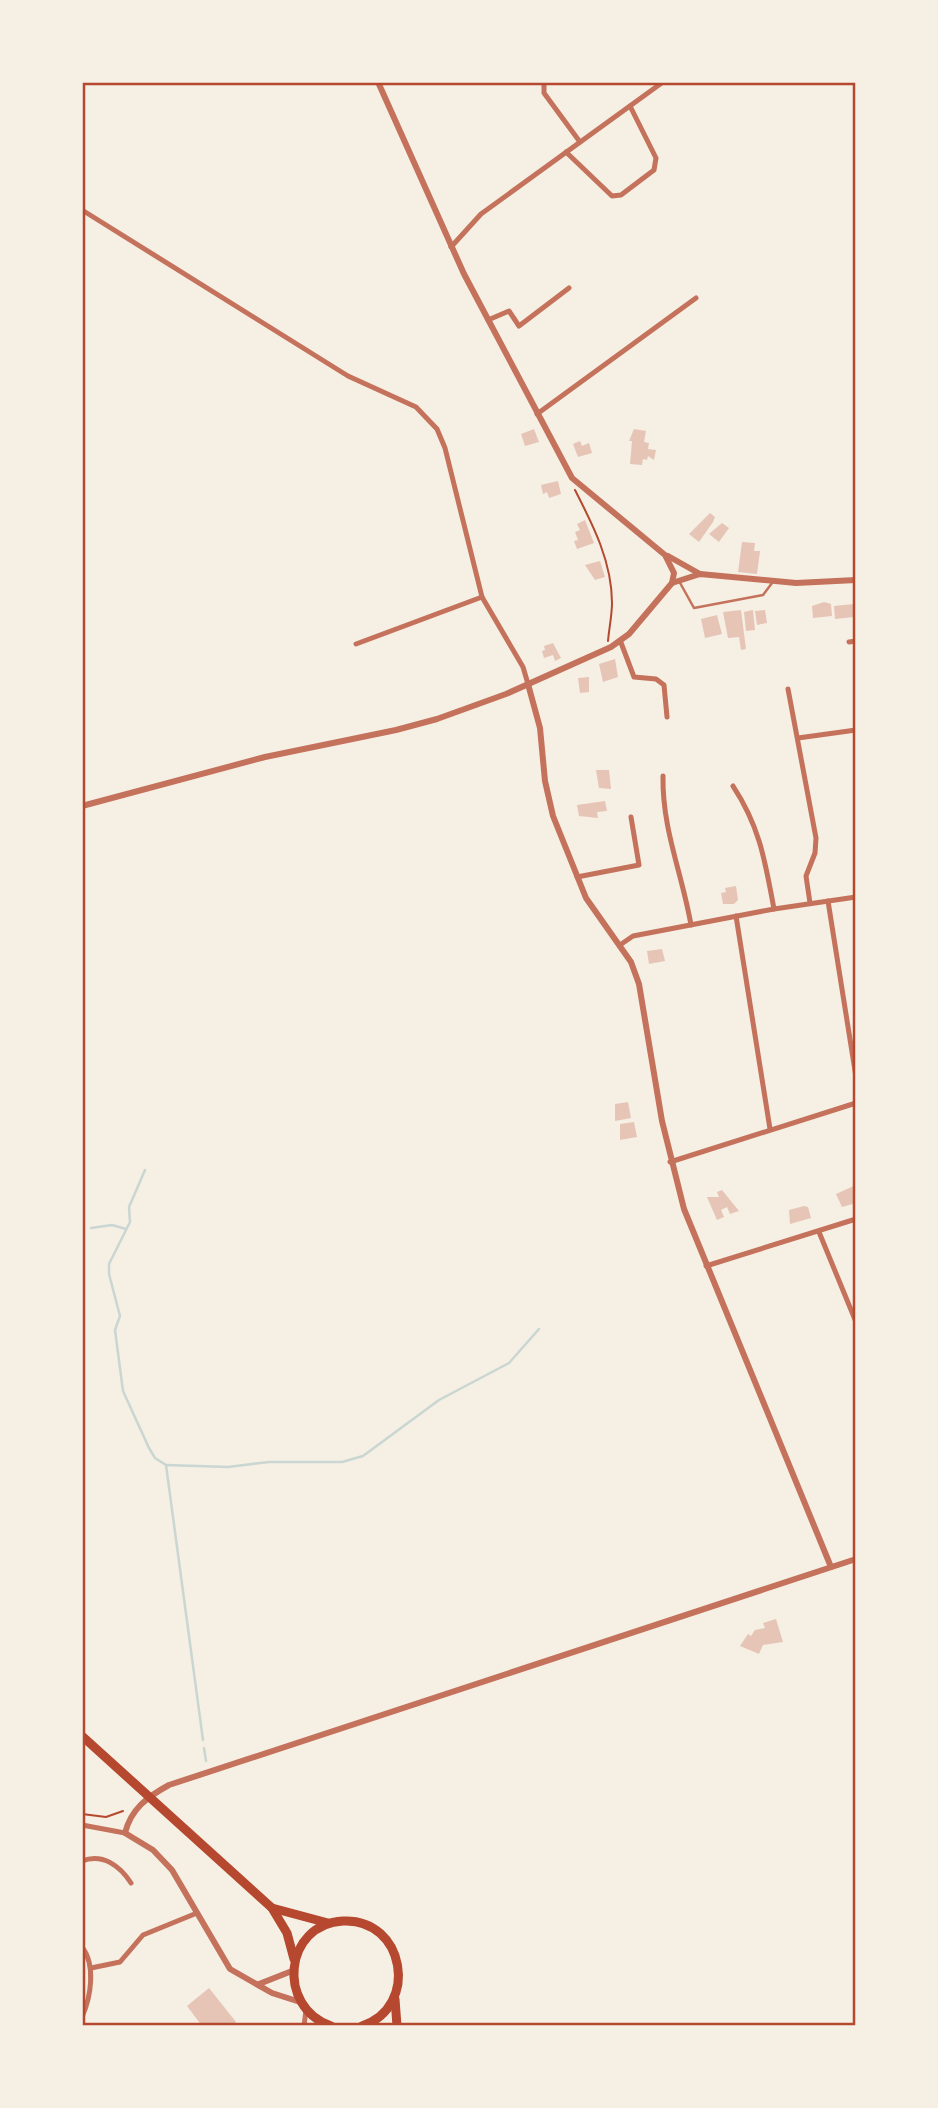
<svg xmlns="http://www.w3.org/2000/svg" width="938" height="2108" font-family="Overpass,sans-serif">
  <rect width="100%" height="100%" fill="#f6efe4"/>
  <g fill="none" stroke-linecap="round" stroke-linejoin="round">
    <g stroke="#c9d6d2" stroke-width="2.5">
      <polyline points="145,1170 129,1207 130,1222 109,1264 109,1274 120,1316 115,1330 123,1391 149,1448 155,1458 166,1465 203,1740"/>
      <polyline points="91,1228 112,1225 126,1229"/>
      <polyline points="166,1465 228,1467 269,1462 342,1462 363,1456 439,1400 509,1363 539,1329"/>
      <polyline points="204,1748 206,1761"/>
    </g>
  </g>
  <g fill="#e6c5b7">
    <polygon points="534,429 539,442 525,446 521,434"/>
    <polygon points="634,429 646,431 644,442 649,443 648,449 656,450 654,460 648,456 647,460 643,459 642,465 630,464 632,441 629,441"/>
    <polygon points="580,441 582,446 589,443 592,453 578,457 573,444"/>
    <polygon points="558,481 561,494 549,498 547,492 543,494 541,485"/>
    <polygon points="710,513 715,517 713,522 699,542 689,534"/>
    <polygon points="585,520 594,543 577,549 574,541 578,540 575,532 580,530 577,524"/>
    <polygon points="722,523 729,528 719,542 709,534"/>
    <polygon points="742,542 755,543 754,551 760,551 757,574 738,572"/>
    <polygon points="600,561 605,577 595,580 585,565"/>
    <polygon points="824,602 831,604 832,616 813,618 812,606"/>
    <polygon points="853,604 854,617 835,619 834,606"/>
    <polygon points="741,610 746,649 741,650 739,637 728,638 723,612"/>
    <polygon points="753,610 755,630 746,631 744,612"/>
    <polygon points="765,610 767,623 757,625 755,611"/>
    <polygon points="717,615 722,634 705,638 701,619"/>
    <polygon points="553,643 561,658 555,661 553,655 544,658 542,651 545,650 544,646"/>
    <polygon points="615,659 618,677 603,682 599,664"/>
    <polygon points="589,677 589,692 580,693 578,678"/>
    <polygon points="596,770 609,770 611,789 599,788"/>
    <polygon points="605,801 607,811 597,812 598,818 579,816 577,805"/>
    <polygon points="736,886 738,900 734,904 723,904 721,893 726,892 725,888"/>
    <polygon points="662,949 665,961 649,964 647,951"/>
    <polygon points="628,1102 631,1118 615,1121 615,1104"/>
    <polygon points="634,1122 637,1137 620,1140 620,1124"/>
    <polygon points="856,1185 856,1203 842,1207 836,1194"/>
    <polygon points="722,1190 739,1211 730,1214 727,1207 721,1210 724,1217 717,1220 707,1197 719,1197 717,1192"/>
    <polygon points="804,1206 808,1207 811,1218 790,1224 789,1210"/>
    <polygon points="776,1619 783,1642 763,1645 759,1654 740,1646 748,1634 751,1636 755,1630 765,1628 763,1623"/>
    <polygon points="209,1988 236,2022 232,2026 202,2026 187,2006"/>
  </g>
  <g fill="none" stroke-linecap="round" stroke-linejoin="round">
    <g stroke="#b5482f" stroke-width="2">
      <path d="M575 490C593 525 612 562 612 603 612 615 609 629 608 641"/>
      <polyline points="82,1814 106,1817 123,1811"/>
    </g>
    <polyline stroke="#c5725c" stroke-width="2.5" points="679,581 694,608 763,595 772,583"/>
    <g stroke="#c5725c" stroke-width="5">
      <polyline points="544,82 544,93 580,142"/>
      <polyline points="566,152 612,196 621,195 654,170 656,158 630,106"/>
      <polyline points="82,210 348,376 416,407 437,429 445,448 482,597 523,667 528,684"/>
      <polyline points="451,247 481,214 663,82"/>
      <polyline points="488,320 509,311 519,326 569,288"/>
      <polyline points="537,414 696,298"/>
      <polyline points="620,640 634,677 656,679 664,685 667,717"/>
      <polyline points="849,642 856,641"/>
      <polyline points="356,644 482,597"/>
      <polyline points="788,689 816,838 815,853 806,876 810,903"/>
      <polyline points="798,738 856,730"/>
      <path d="M663 776C662 829 682 873 691 925"/>
      <path d="M733 786C760 827 765 861 774 909"/>
      <polyline points="577,877 639,865 631,817"/>
      <polyline points="828,901 856,1077"/>
      <polyline points="736,916 770,1129"/>
      <polyline points="620,945 633,936 774,909 856,897"/>
      <polyline points="670,1162 856,1103"/>
      <polyline points="819,1232 856,1322"/>
      <polyline points="706,1266 856,1219"/>
      <polyline points="82,1825 125,1833"/>
      <path d="M82 1861C103 1853 120 1866 131 1883"/>
      <path d="M82 1947C96 1965 91 1997 82 2017"/>
      <polyline points="91,1968 120,1962 143,1935 197,1913"/>
      <polyline points="304,2026 306,2010"/>
    </g>
    <g stroke="#c5725c" stroke-width="6">
      <polyline points="668,556 700,574"/>
      <polyline points="672,583 700,574 796,583 856,580"/>
      <polyline points="528,684 540,728 545,781 553,816 586,898 631,962 639,984 662,1121 684,1209 831,1567"/>
      <polyline points="82,806 265,757 396,730 437,719 506,694 611,647 629,634 672,583 674,573 665,555 572,478 464,274 378,82"/>
      <polyline points="259,1984 292,1971"/>
      <path d="M300 2002 272 1993 230 1969 172 1870 153 1850 125 1833C131 1809 147 1797 169 1785L856 1559"/>
    </g>
    <g stroke="#b5482f" stroke-width="9">
      <polyline points="82,1736 272,1908 287,1933 294,1959"/>
      <polyline points="272,1908 328,1923"/>
      <polyline points="395,1999 397,2026"/>
      <path d="M331 2026C276 2007 284 1924 343 1921 405 1918 420 2007 362 2026"/>
    </g>
    <polyline stroke="#cf8b77" stroke-width="2.5" points="82,1184 82,1384"/>
  </g>
  <rect width="938" height="2108" fill="none" stroke="#f6efe4" stroke-width="168"/>
  <rect x="84" y="84" width="770" height="1940" fill="none" stroke="#b5482f" stroke-width="2.5"/>
</svg>
